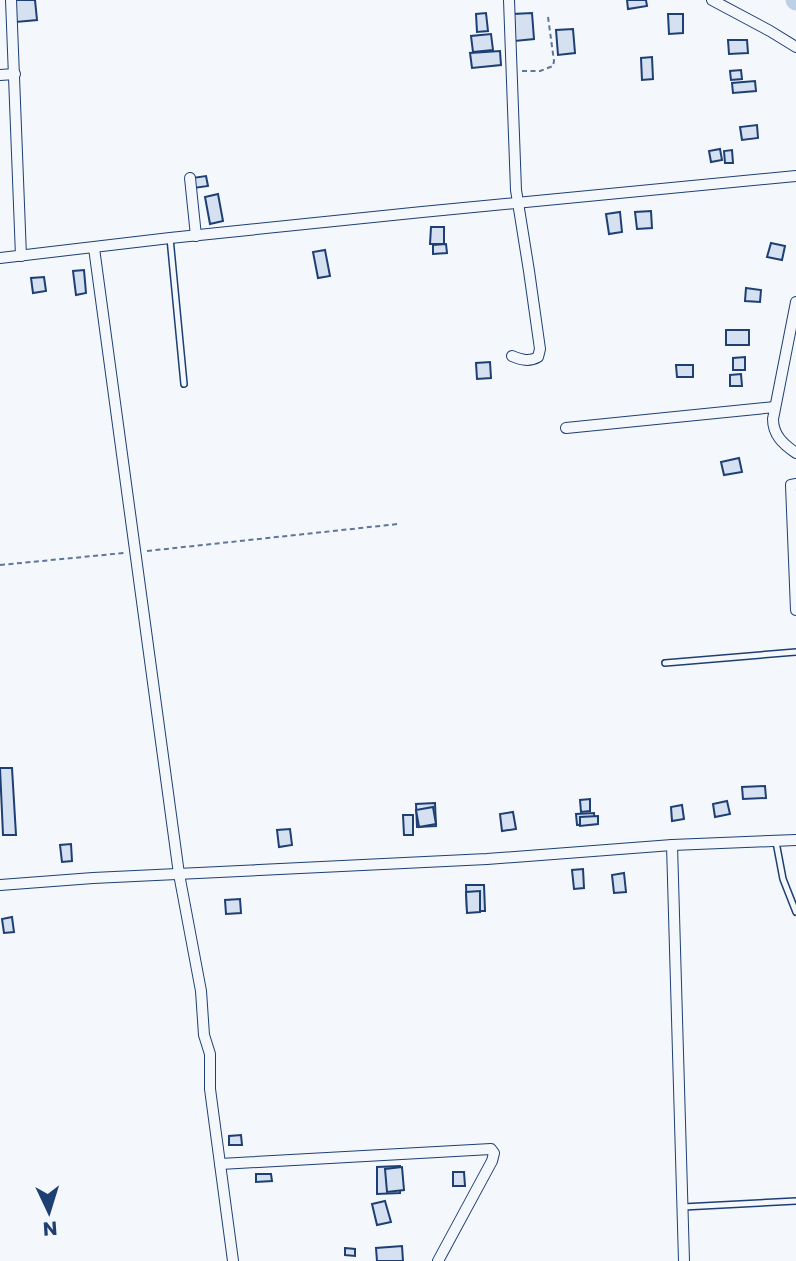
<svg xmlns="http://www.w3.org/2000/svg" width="796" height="1261" font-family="Poppins,sans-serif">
  <rect width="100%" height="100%" fill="#f4f7fb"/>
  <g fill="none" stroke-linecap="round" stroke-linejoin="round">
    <polyline stroke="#bed0e5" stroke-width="19" points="795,0 796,1"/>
  </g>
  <g fill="#d5e0f0" stroke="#1d3f73" stroke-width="2">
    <polygon points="14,0 35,0 37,20 16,22"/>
    <polygon points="627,0 646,0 647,6 628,9"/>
    <polygon points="486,13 488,31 477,32 476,14"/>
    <polygon points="532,13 534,39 515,41 513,14"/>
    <polygon points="668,14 683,14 683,33 669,34"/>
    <polygon points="573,29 575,53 558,55 556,30"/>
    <polygon points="491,34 493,50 473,52 471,36"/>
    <polygon points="728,40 747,40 748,53 729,54"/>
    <polygon points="500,51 501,65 472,68 470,53"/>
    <polygon points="652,57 653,79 642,80 641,58"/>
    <polygon points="741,70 742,79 731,80 730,71"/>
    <polygon points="755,81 756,91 733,93 732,83"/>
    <polygon points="757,125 758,138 742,140 740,127"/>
    <polygon points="720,149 722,160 711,162 709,151"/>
    <polygon points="732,150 733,163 725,163 724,151"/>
    <polygon points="206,176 208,186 194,188 192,178"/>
    <polygon points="218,194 223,221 210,224 205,197"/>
    <polygon points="651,211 652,228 637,229 635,212"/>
    <polygon points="620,212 622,232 609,234 606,214"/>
    <polygon points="431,227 444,227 444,244 430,244"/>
    <polygon points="771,243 785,246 782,260 767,257"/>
    <polygon points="446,244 447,253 433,254 433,245"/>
    <polygon points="325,250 330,276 318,278 313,252"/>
    <polygon points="84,270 86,293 76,295 73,271"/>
    <polygon points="44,277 46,291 33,293 31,278"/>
    <polygon points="746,288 761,290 760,302 745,301"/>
    <rect x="726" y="330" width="23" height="15"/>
    <polygon points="745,357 745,370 733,370 733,358"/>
    <polygon points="490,362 491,378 477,379 476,363"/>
    <polygon points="676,365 693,365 693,377 677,377"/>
    <polygon points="741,374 742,386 730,386 730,375"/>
    <polygon points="739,458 742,472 724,475 721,462"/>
    <polygon points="0,768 12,768 16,835 3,835"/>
    <polygon points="765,786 766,798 743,799 742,787"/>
    <polygon points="590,799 590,811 581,812 580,800"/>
    <polygon points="727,801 730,814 715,817 713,804"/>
    <polygon points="435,803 436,826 417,827 416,804"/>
    <polygon points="682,805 684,819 672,821 671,807"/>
    <polygon points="433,807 436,824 419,827 416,810"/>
    <polygon points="513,812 516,829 502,831 500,814"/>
    <polygon points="594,813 595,824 577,825 576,814"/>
    <polygon points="403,815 413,815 413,835 404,835"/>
    <polygon points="598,816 598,824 580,826 580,817"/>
    <polygon points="290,829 292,845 279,847 277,830"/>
    <polygon points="71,844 72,861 62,862 60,845"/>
    <polygon points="583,869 584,888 574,889 572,870"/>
    <polygon points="624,873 626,892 614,893 612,875"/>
    <polygon points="466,885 484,885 485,911 467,911"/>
    <polygon points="480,891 480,912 467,913 466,892"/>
    <polygon points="240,899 241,913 226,914 225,900"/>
    <polygon points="12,917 14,932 4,933 2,919"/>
    <polygon points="241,1135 242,1145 229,1145 229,1136"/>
    <polygon points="400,1166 400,1193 377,1194 377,1167"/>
    <polygon points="402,1167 404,1190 387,1192 385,1169"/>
    <polygon points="453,1172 464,1172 465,1186 453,1186"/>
    <polygon points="256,1174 271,1174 272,1181 256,1182"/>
    <polygon points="385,1201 391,1222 377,1225 372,1204"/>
    <polygon points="402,1246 403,1261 377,1261 376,1248"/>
    <polygon points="345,1248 355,1249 355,1256 345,1255"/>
  </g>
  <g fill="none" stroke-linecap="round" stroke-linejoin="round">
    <defs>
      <g id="service">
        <polyline points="170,238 184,384"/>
        <polyline points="665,663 796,652"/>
        <polyline points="776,842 783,879 796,912"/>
        <polyline points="683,1207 796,1201"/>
      </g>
      <g id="minor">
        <polyline points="11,0 21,256"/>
        <path d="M509 0 516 190 529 271 540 349 538 357C529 362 522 360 512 356"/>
        <polyline points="712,0 770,31 796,47"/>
        <polyline points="0,75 15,74"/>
        <polyline points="190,178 196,236"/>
        <polyline points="94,248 179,874 201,991 204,1035 210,1054 210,1089 233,1261"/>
        <polyline points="0,258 170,238 422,212 796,176"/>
        <path d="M796 302 773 419C773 435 783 444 796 453"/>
        <polyline points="566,428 775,407"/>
        <polyline points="796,484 791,485 796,610"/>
        <polyline points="672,845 684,1261"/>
        <polyline points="0,885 93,878 487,859 672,845 796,840"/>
        <polyline points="220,1164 491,1149 494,1153 492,1161 438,1261"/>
      </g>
    </defs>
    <use href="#service" stroke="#1d3f73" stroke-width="8"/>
    <use href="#minor" stroke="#1d3f73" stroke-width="12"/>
    <g stroke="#5e769c" stroke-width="2" stroke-dasharray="5 3.5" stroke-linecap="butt">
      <polyline points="522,71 540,71 553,66 554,61 548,17"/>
      <polyline points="147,551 398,524"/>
      <polyline points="0,565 124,553"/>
    </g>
    <use href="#service" stroke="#f4f7fb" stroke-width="5"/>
    <use href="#minor" stroke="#f4f7fb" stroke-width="10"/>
  </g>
  <g transform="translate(49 1212) rotate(176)" stroke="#f4f7fb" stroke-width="5" paint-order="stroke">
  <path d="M0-5L12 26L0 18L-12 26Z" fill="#1d3f73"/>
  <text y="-10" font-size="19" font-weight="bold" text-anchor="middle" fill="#1d3f73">N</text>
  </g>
</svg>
